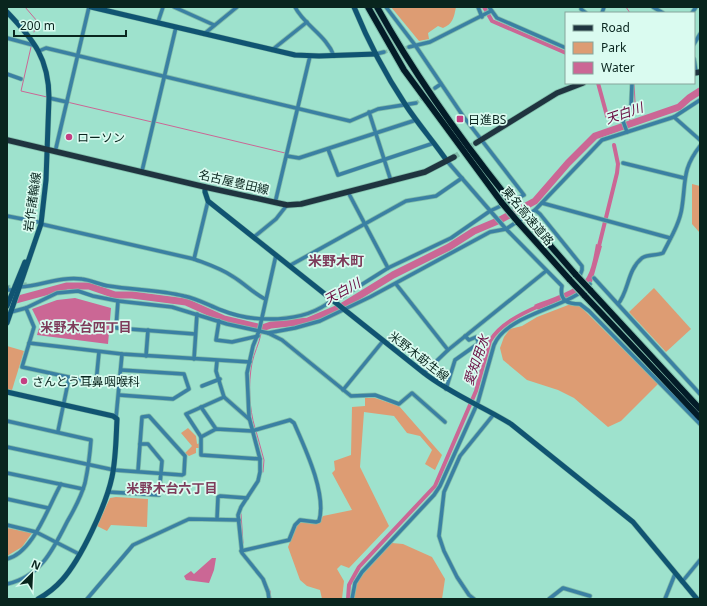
<svg xmlns="http://www.w3.org/2000/svg" width="707" height="606" font-family="'Noto Sans','Noto Sans JP',sans-serif">
  <rect width="100%" height="100%" fill="#9ee2cd"/>
  <g fill="#dd9c73">
    <path d="M391 7H456C454 17 453 24 443 28L438 26 428 33 429 39 419 41Z"/>
    <polygon points="692,184 700,186 700,233 692,224"/>
    <polygon points="654,288 691,329 666,352 629,312"/>
    <polygon points="576,302 658,384 621,421 608,427 574,398 558,390 527,380 503,360 500,348 504,337 510,329 522,326 537,317"/>
    <polygon points="7,346 24,351 12,390 7,389"/>
    <polygon points="365,398 375,398 399,406 442,455 435,470 425,464 432,450 420,436 407,433 394,416 364,412 360,467 389,526 349,568 341,565 337,569 344,581 342,599 322,599 320,590 307,586 300,580 288,547 296,526 300,520 319,523 323,516 352,510 332,473 335,470 334,461 351,455 352,407 365,406"/>
    <polygon points="188,428 196,436 197,444 200,443 200,448 196,448 196,453 189,456 185,453 192,446 181,433"/>
    <polygon points="116,497 148,499 147,527 111,525 107,531 97,526 110,498"/>
    <polygon points="7,528 32,533 22,547 7,556"/>
    <polygon points="392,543 403,544 432,557 445,579 442,599 354,599 354,587 363,571"/>
  </g>
  <g fill="#cb6795">
    <path d="M596 244 602 246 592 282 578 293 538 310 534 305C548 299 579 290 587 277 592 268 594 255 596 244Z"/>
    <polygon points="75,298 111,308 108,344 37,335 40,325 32,309 57,300"/>
    <polygon points="212,558 216,558 214,570 209,583 186,580 184,576 191,571 194,574"/>
  </g>
  <g fill="none" stroke-linecap="round" stroke-linejoin="round">
    <g stroke="#cb6795" stroke-width="1">
      <polyline points="25,7 37,21 34,32"/>
      <polyline points="626,7 630,13"/>
      <polyline points="31,47 21,91 47,97"/>
      <polyline points="67,102 152,122"/>
      <polyline points="155,122 285,153"/>
      <polyline points="631,124 629,117 635,102 634,83"/>
      <path d="M255 428C249 408 248 384 252 363 254 353 259 344 261 334"/>
      <polyline points="256,431 264,460 263,472"/>
      <polyline points="241,514 243,543"/>
      <polyline points="261,574 270,591 271,599"/>
    </g>
    <g stroke="#cb6795" stroke-width="4">
      <polyline points="484,7 492,21 566,53"/>
      <polyline points="598,83 607,116"/>
      <polyline points="598,250 617,173 618,164 614,145"/>
      <path d="M348 599 349 585 359 567 435 486 476 391 490 341C500 324 521 314 539 306"/>
    </g>
    <polyline stroke="#cb6795" stroke-width="7" points="8,302 67,286 89,286 115,295 132,295 186,302 224,319 262,328 271,325 308,321 341,307 393,275 449,247 474,231 500,220 535,201 568,163 595,136 679,107 689,98 700,91"/>
    <g stroke="#80bcaa" stroke-width="3.5" stroke-dasharray="3.5 2" stroke-linecap="butt">
      <polyline points="384,52 409,47"/>
      <polyline points="416,103 435,88"/>
      <polyline points="7,287 27,284"/>
    </g>
    <polyline stroke="#80bcaa" stroke-width="5.5" stroke-dasharray="5.5 3" stroke-linecap="butt" points="454,157 476,143"/>
    <defs>
      <g id="street">
        <polyline points="174,7 214,25"/>
        <path d="M295 7C304 25 327 36 334 56"/>
        <polyline points="478,7 482,17"/>
        <polyline points="489,7 497,18 566,48"/>
        <polyline points="653,7 663,13"/>
        <polyline points="581,9 586,13"/>
        <polyline points="602,13 604,7"/>
        <polyline points="692,13 696,7"/>
        <polyline points="158,22 163,7"/>
        <polyline points="204,34 237,7"/>
        <polyline points="7,38 33,45"/>
        <polyline points="694,44 700,34"/>
        <polyline points="409,47 430,42 491,11"/>
        <polyline points="272,50 307,22"/>
        <polyline points="39,51 46,48 350,121 378,109 416,103"/>
        <polyline points="376,54 384,52"/>
        <polyline points="694,59 696,72"/>
        <polyline points="7,74 21,79"/>
        <polyline points="435,88 441,84"/>
        <polyline points="49,98 67,102"/>
        <polyline points="369,112 391,181"/>
        <polyline points="674,117 700,140"/>
        <polyline points="627,132 623,121 631,107 632,83"/>
        <polyline points="56,148 89,7"/>
        <polyline points="328,149 338,175 434,143"/>
        <polyline points="287,156 299,158 416,120"/>
        <path d="M447 161 506 229 562 286C559 301 568 304 580 304L589 311 700 424"/>
        <polyline points="623,163 684,178"/>
        <polyline points="142,171 176,27"/>
        <polyline points="348,192 388,268"/>
        <polyline points="275,203 310,56"/>
        <polyline points="542,203 670,238"/>
        <polyline points="535,210 540,214 582,266 582,270 579,278"/>
        <polyline points="7,216 38,222"/>
        <path d="M41 224 194 259C207 264 220 268 232 276 244 283 253 293 265 299"/>
        <polyline points="254,237 276,219 287,205"/>
        <polyline points="194,259 208,201"/>
        <polyline points="289,266 406,201 436,196 462,178"/>
        <polyline points="594,278 700,394"/>
        <polyline points="396,284 448,350"/>
        <path d="M20 287C41 286 60 276 82 279 91 280 100 285 109 286 134 290 160 290 184 296 198 299 208 305 221 310 253 323 304 324 332 300"/>
        <polyline points="7,288 7,287"/>
        <polyline points="7,290 13,290"/>
        <polyline points="118,301 116,328 195,334"/>
        <polyline points="334,302 388,268 451,238 490,211 524,195 463,116 415,45 386,7"/>
        <path d="M618 304C629 291 627 270 642 258 648 254 656 256 663 253 670 239 680 223 682 207 686 181 682 169 700 146"/>
        <polyline points="26,308 34,327 22,367 96,383 99,352"/>
        <polyline points="11,312 26,308 57,293 78,291 93,296 118,301 172,307 227,324 259,331 268,333 295,328 320,321 370,297 490,232 506,229 535,210 602,140 674,117 700,100"/>
        <polyline points="219,321 216,340 232,342 258,336"/>
        <polyline points="268,333 282,340 351,396 375,395 399,404 412,393 445,422"/>
        <polyline points="29,343 122,354 250,362"/>
        <polyline points="146,356 148,330"/>
        <polyline points="194,359 197,314"/>
        <polyline points="217,361 216,371 224,397 249,419"/>
        <polyline points="424,373 448,350 546,271"/>
        <polyline points="202,386 220,379"/>
        <polyline points="446,389 455,360 479,343 476,337 469,340 465,336"/>
        <polyline points="343,390 383,341"/>
        <polyline points="119,395 173,399 189,389 184,374 121,370"/>
        <polyline points="224,397 186,414 201,437 201,455 260,459"/>
        <polyline points="201,407 216,429"/>
        <polyline points="116,418 122,354"/>
        <path d="M7 421 91 440C90 454 88 469 85 483 81 497 74 510 67 522 53 550 40 577 7 584"/>
        <polyline points="58,431 69,378"/>
        <path d="M201 437 216 429 252 431 290 420 294 423C305 448 327 494 319 521L316 522 300 520 295 525 289 540 241 551"/>
        <polyline points="7,447 114,470 182,475 184,474 185,456 149,416 142,417 138,471"/>
        <polyline points="7,473 83,489"/>
        <polyline points="108,492 159,495 162,461 148,444 140,444"/>
        <polyline points="7,499 48,508"/>
        <polyline points="217,519 218,497 220,496 247,498"/>
        <polyline points="7,525 36,532 79,554"/>
        <path d="M7 559C33 553 48 507 61 484"/>
        <polyline points="682,582 700,560"/>
        <polyline points="87,599 133,545 189,519 239,520"/>
        <polyline points="269,599 268,592 263,579 242,553 238,515 241,507 258,481 260,472 260,459 249,417 247,373 253,346 259,331 276,255"/>
        <path d="M352 599 355 583 362 572 434 495 440 486 478 402 494 345C507 313 571 308 590 284"/>
        <polyline points="474,599 469,595 457,577 444,551 439,536 444,492 460,456 494,414"/>
        <polyline points="549,599 563,588 590,596"/>
        <polyline points="665,599 675,574"/>
      </g>
      <g id="secondary">
        <polyline points="91,7 295,55 319,56 376,54"/>
        <path d="M354 7C368 41 385 74 405 104 418 124 434 142 447 161"/>
        <path d="M7 12C34 40 49 59 49 98L46 180 41 224 7 323"/>
        <path d="M205 187V192L208 201 424 373C451 394 482 406 511 424L633 522 697 599"/>
        <polyline points="7,306 25,262"/>
        <path d="M7 392 113 416 117 419C116 438 116 458 112 477 106 505 81 559 62 580 55 588 47 594 38 599"/>
      </g>
      <g id="primary">
        <polyline points="694,73 700,72"/>
        <polyline points="7,140 205,187 287,205 301,204 425,172 454,157"/>
        <polyline points="476,143 557,93 583,83"/>
      </g>
      <g id="highway">
        <polyline points="368,7 404,70 502,203"/>
        <path d="M377 7C414 74 459 137 507 197"/>
        <polyline points="527,219 576,275"/>
        <polyline points="518,222 570,280"/>
        <polyline points="590,290 700,409"/>
        <polyline points="584,295 700,418"/>
      </g>
    </defs>
    <use href="#street" stroke="#80bcaa" stroke-width="5"/>
    <use href="#secondary" stroke="#80bcaa" stroke-width="6"/>
    <use href="#primary" stroke="#80bcaa" stroke-width="7"/>
    <use href="#highway" stroke="#80bcaa" stroke-width="8"/>
    <use href="#street" stroke="#3a80a3" stroke-width="3.5"/>
    <use href="#secondary" stroke="#105472" stroke-width="5"/>
    <use href="#primary" stroke="#1f343f" stroke-width="5.5"/>
    <use href="#highway" stroke="#031c28" stroke-width="6"/>
    <defs>
      <g id="highway-bridge">
        <polyline points="507,197 527,219"/>
        <polyline points="502,203 518,222"/>
        <polyline points="576,275 590,290"/>
        <polyline points="570,280 584,295"/>
      </g>
    </defs>
    <use href="#highway-bridge" stroke="#80bcaa" stroke-width="8" stroke-linecap="butt"/>
    <use href="#highway-bridge" stroke="#031c28" stroke-width="6"/>
  </g>
  <g fill="#c43f83" stroke="#dafbf0" stroke-width="1.5">
    <rect x="456" y="115" width="8" height="8" rx="2"/>
    <circle cx="69" cy="137" r="4"/>
    <circle cx="24" cy="381" r="4"/>
  </g>
  <g text-anchor="middle" dominant-baseline="central" stroke-width="3.5" stroke-linejoin="round" paint-order="stroke">
    <g font-size="12" fill="#09251e" stroke="#dafbf0" text-anchor="start">
      <text x="468" y="119">日進BS</text>
      <text x="77" y="137">ローソン</text>
      <text x="32" y="381">さんとう耳鼻咽喉科</text>
    </g>
    <g font-size="12" fill="#09251e" stroke="#dafbf0">
      <text transform="translate(234 182) rotate(13)">名古屋豊田線</text>
      <text transform="translate(32 202) rotate(-82)">岩作諸輪線</text>
      <text transform="translate(528 216) rotate(50)">東名高速道路</text>
      <text transform="translate(419 356) rotate(38)">米野木莇生線</text>
    </g>
    <g font-size="13" font-style="italic" fill="#690b40" stroke="#dafbf0">
      <text transform="translate(624 113) rotate(-19)">天白川</text>
      <text transform="translate(342 291) rotate(-29)">天白川</text>
      <text transform="translate(476 360) rotate(-71)">愛知用水</text>
    </g>
    <g font-size="13" font-weight="bold" fill="#7e3b5a" stroke="#dafbf0">
      <text x="86" y="327">米野木台四丁目</text>
      <text x="172" y="488">米野木台六丁目</text>
    </g>
    <g font-size="14" font-weight="bold" fill="#7e3b5a" stroke="#dafbf0">
      <text x="336" y="260">米野木町</text>
    </g>
  </g>
  <rect width="707" height="606" fill="none" stroke="#09251e" stroke-width="16"/>
  <rect x="565" y="12" width="130" height="72" fill="#dafbf0" stroke="#86a59c"/>
  <rect x="573" y="25" width="20" height="6" fill="#1f343f" stroke="#86a59c"/>
  <text x="601" y="32" font-size="12" fill="#09251e">Road</text>
  <rect x="573" y="42" width="20" height="12" fill="#dd9c73" stroke="#86a59c"/>
  <text x="601" y="52" font-size="12" fill="#09251e">Park</text>
  <rect x="573" y="62" width="20" height="12" fill="#cb6795" stroke="#86a59c"/>
  <text x="601" y="72" font-size="12" fill="#09251e">Water</text>
  <g transform="translate(32 574) rotate(24)" stroke="#dafbf0" stroke-width="3" paint-order="stroke">
  <path d="M0-3L7 15L0 10L-7 15Z" fill="#09251e"/>
  <text y="-6" font-size="11" font-weight="bold" text-anchor="middle" fill="#09251e">N</text>
  </g>
  <path d="M14 30v6h112v-6" fill="none" stroke="#09251e" stroke-width="2"/>
  <text x="20" y="30" font-size="12" fill="#09251e" stroke="#dafbf0" stroke-width="3" paint-order="stroke">200 m</text>
</svg>
